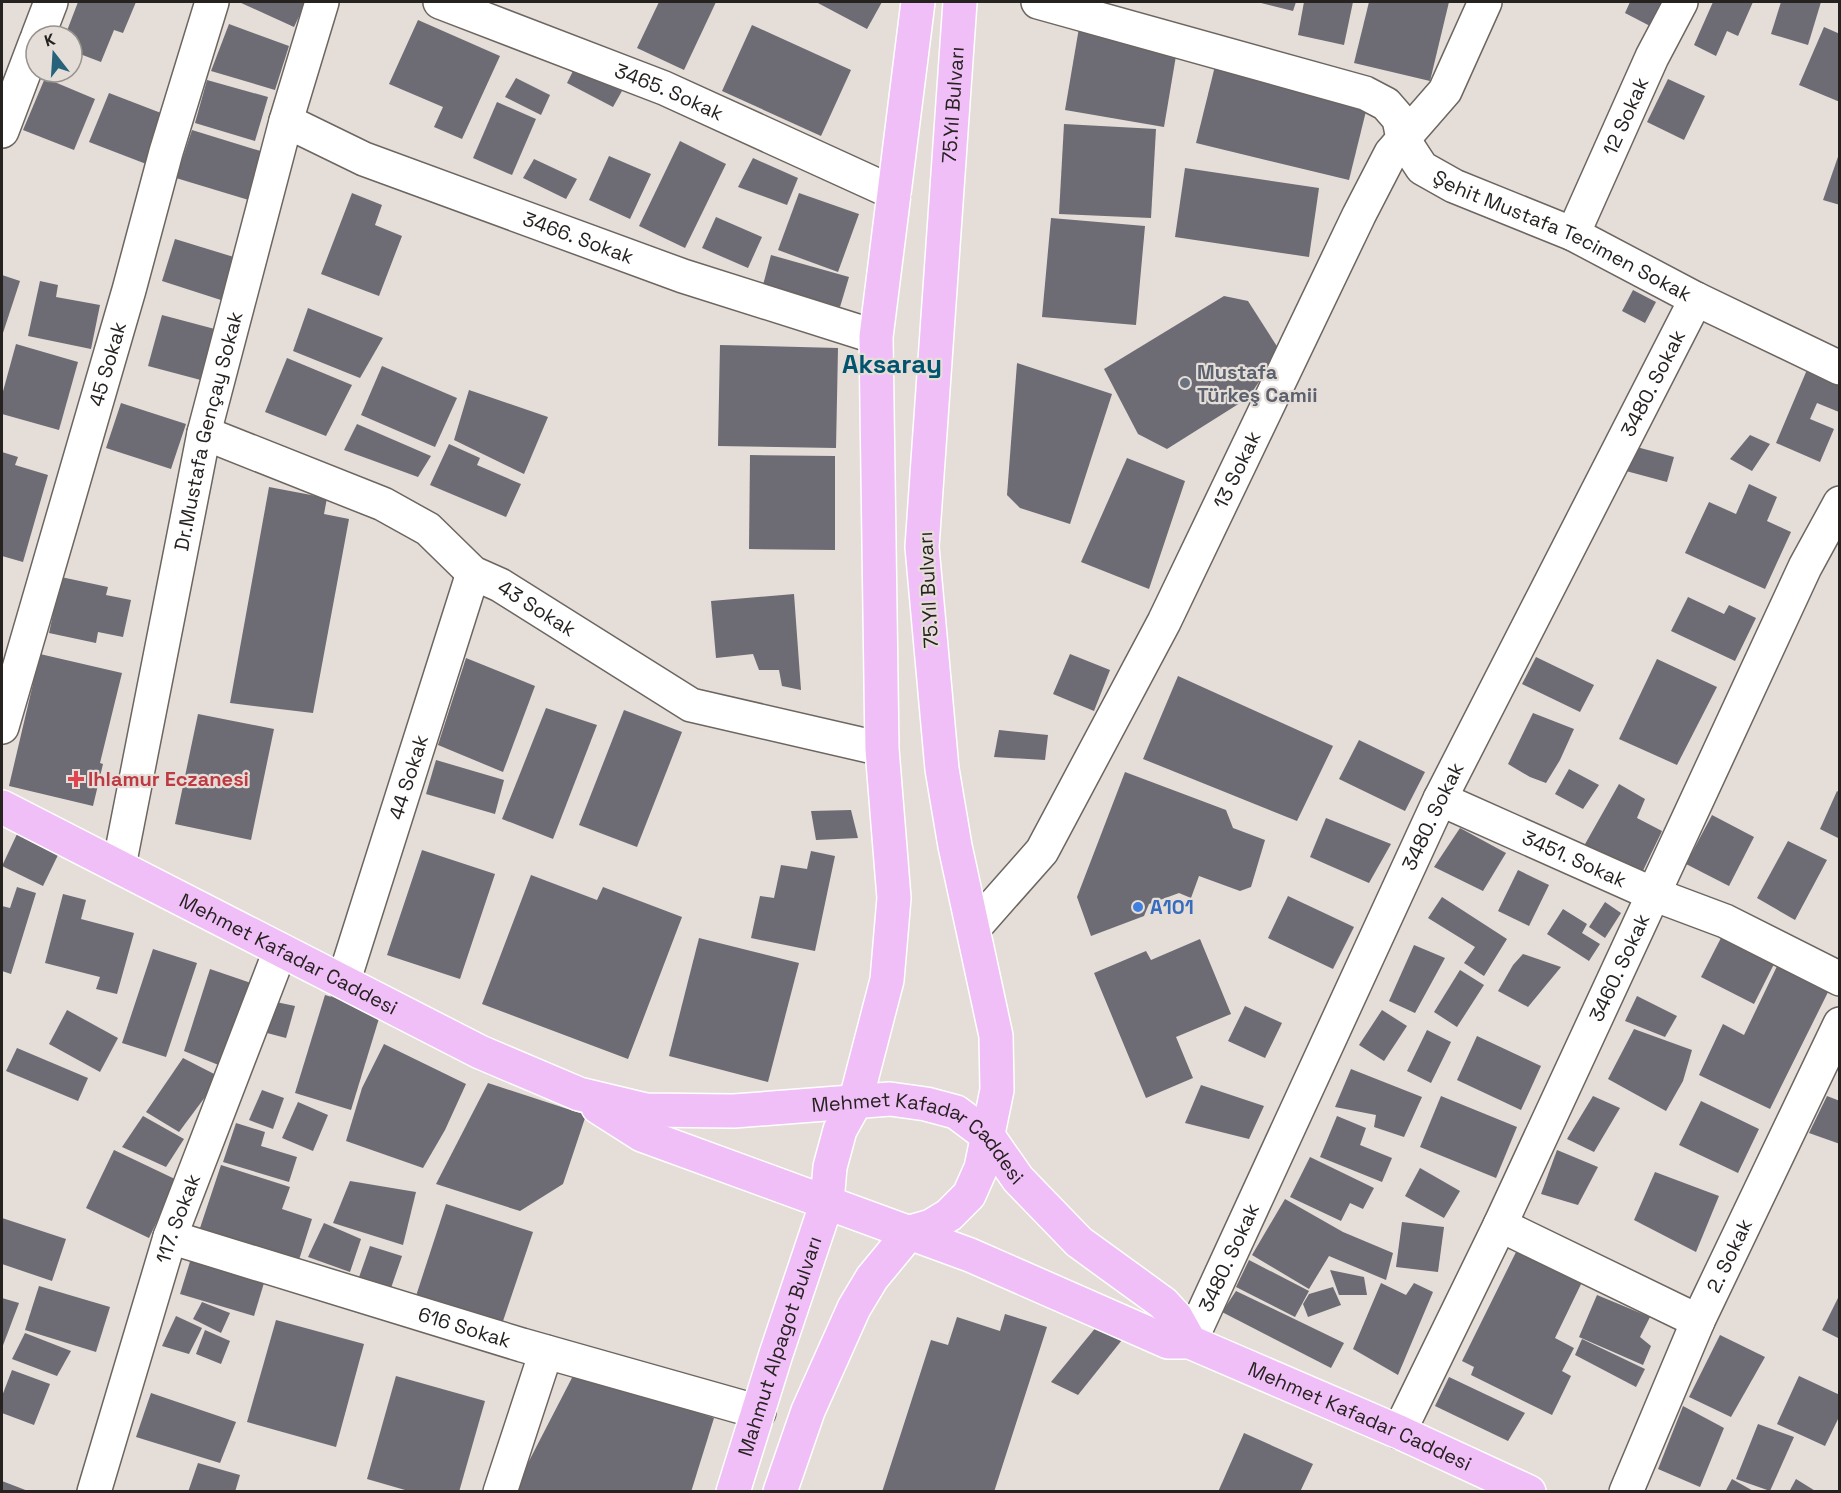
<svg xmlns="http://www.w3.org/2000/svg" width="1841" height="1493" font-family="'Space Grotesk',sans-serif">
  <rect width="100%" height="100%" fill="#e5ddd8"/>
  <g fill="#6d6b73">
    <polygon points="78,2 136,2 123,33 114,30 101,62 72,51 72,36 65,36"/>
    <polygon points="239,2 306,2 294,27"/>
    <polygon points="659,2 716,2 684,70 637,48"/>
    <polygon points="816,2 882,2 867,29"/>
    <polygon points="1257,2 1296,2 1293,11"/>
    <polygon points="1304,2 1353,2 1344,45 1298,35"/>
    <polygon points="1369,2 1449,2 1430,81 1354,63"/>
    <polygon points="1630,2 1662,2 1650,26 1625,13"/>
    <polygon points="1713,2 1753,2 1738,36 1727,31 1716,56 1694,45"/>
    <polygon points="1781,2 1821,2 1808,45 1771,34"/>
    <polygon points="1081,16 1180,32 1164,127 1065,110"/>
    <polygon points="418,20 500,56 462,139 434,127 443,107 389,84"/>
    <polygon points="229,24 289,46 275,90 211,71"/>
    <polygon points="752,25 851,70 821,136 722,91"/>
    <polygon points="1824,27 1840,34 1840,102 1799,85"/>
    <polygon points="1215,66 1368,103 1349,180 1196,143"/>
    <polygon points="575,67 622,91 613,107 567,83"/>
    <polygon points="45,78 95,99 74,150 23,130"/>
    <polygon points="516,78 550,95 541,115 505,97"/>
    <polygon points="1668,79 1705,96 1684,140 1647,122"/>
    <polygon points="207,80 268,97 255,141 195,123"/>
    <polygon points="109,93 174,118 154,167 89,142"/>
    <polygon points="497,102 536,119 512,175 473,158"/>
    <polygon points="1064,124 1156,129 1151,218 1059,214"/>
    <polygon points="192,130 267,153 252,201 176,178"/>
    <polygon points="680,141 726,164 685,248 639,226"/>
    <polygon points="1840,151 1840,205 1823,200"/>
    <polygon points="609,156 651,174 630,219 589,200"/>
    <polygon points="753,158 798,178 787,205 738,187"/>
    <polygon points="534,159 577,179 566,199 523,178"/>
    <polygon points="1185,168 1319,188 1309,257 1175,237"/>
    <polygon points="352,193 382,205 375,225 402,236 379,296 321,274"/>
    <polygon points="799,193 859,214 838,272 778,250"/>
    <polygon points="716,217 762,237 748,268 702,248"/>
    <polygon points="1051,218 1145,226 1136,325 1042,317"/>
    <polygon points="175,239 237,258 224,301 162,281"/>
    <polygon points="771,255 849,277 840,307 763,285"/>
    <polygon points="2,275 20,281 2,336"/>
    <polygon points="40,281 58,285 56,297 100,305 91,349 28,336"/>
    <polygon points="1633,290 1656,302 1645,323 1622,311"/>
    <polygon points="1224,296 1248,301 1280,351 1248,398 1167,449 1138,434 1104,369"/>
    <polygon points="308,308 383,338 360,378 293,351"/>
    <polygon points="162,315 226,332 212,383 148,366"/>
    <polygon points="16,344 78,362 59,430 2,414 2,395"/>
    <polygon points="720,345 838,348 836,448 718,446"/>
    <polygon points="287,358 352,385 326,436 265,412"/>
    <polygon points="1017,363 1112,394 1070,524 1020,508 1007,495"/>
    <polygon points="1809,365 1840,378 1839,412 1817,403 1810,419 1834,429 1820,462 1776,443"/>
    <polygon points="382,366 457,398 435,447 361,415"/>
    <polygon points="469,390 548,417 524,474 454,440"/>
    <polygon points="121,403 186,424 171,469 106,448"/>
    <polygon points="357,424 431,456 418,477 344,450"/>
    <polygon points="1750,435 1770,444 1752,471 1730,459"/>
    <polygon points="449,444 480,458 477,465 521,484 506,517 430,485"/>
    <polygon points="1633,446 1674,457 1667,482 1626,471"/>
    <polygon points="2,452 18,457 15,465 48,475 23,562 2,556"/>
    <polygon points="750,455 835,456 835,550 749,549"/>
    <polygon points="1127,458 1185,481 1149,589 1081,562"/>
    <polygon points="1749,484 1777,497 1767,521 1791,532 1765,589 1685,553 1709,502 1736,514"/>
    <polygon points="269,487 327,498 324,514 349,519 313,713 230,703"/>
    <polygon points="61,577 108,587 106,595 131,600 123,637 98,632 96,643 49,633"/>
    <polygon points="794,594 801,690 782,686 779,670 759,670 753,654 716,658 711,601"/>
    <polygon points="1688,597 1724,614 1729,605 1756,618 1735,661 1671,631"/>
    <polygon points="40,654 122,673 100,763 103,764 93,806 9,786"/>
    <polygon points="1070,654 1110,670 1094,711 1053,694"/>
    <polygon points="1536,657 1594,685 1580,712 1522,684"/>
    <polygon points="466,658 535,686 503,772 438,745"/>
    <polygon points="1657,659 1717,687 1677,765 1619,739"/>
    <polygon points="1178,676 1333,746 1297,821 1143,759"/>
    <polygon points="546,708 597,725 553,839 502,819"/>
    <polygon points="624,710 682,732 637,847 579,825"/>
    <polygon points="1533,713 1574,729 1560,760 1546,783 1530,777 1508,764"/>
    <polygon points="198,714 274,729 251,840 175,824"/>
    <polygon points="999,730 1048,735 1045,760 994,757"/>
    <polygon points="1359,740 1425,772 1405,811 1339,779"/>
    <polygon points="436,760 504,780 495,814 426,794"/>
    <polygon points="1569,769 1599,785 1583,809 1555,794"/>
    <polygon points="1125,772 1226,810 1233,828 1265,840 1251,887 1240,891 1199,876 1191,898 1179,893 1149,904 1144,916 1091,936 1077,897"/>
    <polygon points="1619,784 1645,799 1637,818 1662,831 1639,879 1580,853"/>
    <polygon points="1837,791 1840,793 1840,839 1820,829"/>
    <polygon points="851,810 858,838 816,840 811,811"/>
    <polygon points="1712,815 1754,837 1729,886 1686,864"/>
    <polygon points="1326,818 1391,844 1369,883 1310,857"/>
    <polygon points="1460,828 1506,853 1483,891 1434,867"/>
    <polygon points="17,834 58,855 43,886 2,866"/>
    <polygon points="1788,841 1827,860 1795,920 1757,898"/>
    <polygon points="422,850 495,874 460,979 387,955"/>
    <polygon points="811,851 835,856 815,951 751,938 760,896 774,898 781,865 807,869"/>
    <polygon points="1518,870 1549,885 1529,926 1498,911"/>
    <polygon points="531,875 597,900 603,887 682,917 628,1059 482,1004"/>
    <polygon points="17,887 36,893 11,974 2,971 2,906 10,908"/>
    <polygon points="63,894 86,900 81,919 134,933 117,994 96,989 100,977 45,963"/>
    <polygon points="1288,896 1354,927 1333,969 1268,938"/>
    <polygon points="1442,897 1507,939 1484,976 1464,963 1475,947 1428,918"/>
    <polygon points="1605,902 1621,913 1605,938 1589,927"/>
    <polygon points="1563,909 1587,924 1582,933 1600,944 1589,961 1547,934"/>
    <polygon points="1723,934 1776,960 1754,1004 1701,977"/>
    <polygon points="699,938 799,963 768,1082 669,1056"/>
    <polygon points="1200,939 1231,1014 1176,1037 1193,1078 1146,1098 1094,973 1146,951 1151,960"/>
    <polygon points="1414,945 1445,958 1415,1013 1389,1001"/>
    <polygon points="153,949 197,963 166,1057 122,1043"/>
    <polygon points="1523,954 1561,967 1528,1007 1498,991 1513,965"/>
    <polygon points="1781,958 1833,982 1770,1109 1699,1075 1723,1024 1744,1035"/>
    <polygon points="210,969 251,983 221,1066 184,1051"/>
    <polygon points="1460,970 1484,985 1457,1027 1434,1012"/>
    <polygon points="325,995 381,1012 351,1110 295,1093"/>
    <polygon points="1637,996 1677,1016 1665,1037 1625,1021"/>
    <polygon points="276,1002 295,1006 286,1038 267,1033"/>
    <polygon points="1245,1006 1282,1023 1265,1058 1228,1041"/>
    <polygon points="67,1010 118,1038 100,1072 49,1044"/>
    <polygon points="1382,1010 1407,1026 1384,1061 1359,1045"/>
    <polygon points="1634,1029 1692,1050 1683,1081 1666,1111 1608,1079"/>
    <polygon points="1427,1030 1451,1042 1431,1083 1407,1071"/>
    <polygon points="1477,1036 1541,1066 1521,1110 1457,1080"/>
    <polygon points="384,1044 466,1084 445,1130 423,1168 346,1141 362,1088"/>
    <polygon points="17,1048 88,1078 78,1101 6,1071"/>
    <polygon points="183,1058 220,1077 179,1132 146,1112"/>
    <polygon points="1351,1069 1422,1097 1404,1137 1374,1127 1376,1115 1335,1107"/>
    <polygon points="488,1083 586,1115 563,1184 520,1211 436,1184"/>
    <polygon points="1201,1085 1264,1106 1249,1139 1185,1123"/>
    <polygon points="262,1090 284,1098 273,1129 249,1120"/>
    <polygon points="1441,1096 1517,1127 1496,1178 1420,1147"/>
    <polygon points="1593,1096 1620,1108 1594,1152 1567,1139"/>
    <polygon points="1827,1096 1840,1101 1840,1144 1809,1133"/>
    <polygon points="1701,1101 1759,1129 1738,1173 1679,1145"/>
    <polygon points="298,1102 328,1115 313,1151 282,1138"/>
    <polygon points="143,1116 184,1139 166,1167 122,1147"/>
    <polygon points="1337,1116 1366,1128 1360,1145 1392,1158 1382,1182 1320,1157"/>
    <polygon points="236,1123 265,1132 261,1146 297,1157 289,1182 223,1162"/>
    <polygon points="114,1150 177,1180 149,1238 86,1208"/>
    <polygon points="1557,1150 1598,1167 1578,1205 1541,1194"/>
    <polygon points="1310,1157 1374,1188 1363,1209 1350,1203 1341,1221 1290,1197"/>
    <polygon points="221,1165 290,1187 282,1209 312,1219 298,1263 199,1231"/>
    <polygon points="1420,1168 1460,1191 1444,1218 1405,1196"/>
    <polygon points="1655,1172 1719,1196 1696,1252 1634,1220"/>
    <polygon points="350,1181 416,1192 403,1245 333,1223"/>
    <polygon points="1285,1199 1343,1232 1393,1253 1386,1280 1329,1256 1309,1289 1252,1255"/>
    <polygon points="446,1204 533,1232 501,1327 415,1299"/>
    <polygon points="2,1218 66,1239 52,1281 2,1264"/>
    <polygon points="1402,1222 1444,1227 1438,1272 1396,1267"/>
    <polygon points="324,1223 361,1239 350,1272 308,1257"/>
    <polygon points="370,1246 402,1256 390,1291 358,1280"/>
    <polygon points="1519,1246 1584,1278 1555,1338 1574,1348 1562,1371 1571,1376 1552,1415 1471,1375 1474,1367 1462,1361"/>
    <polygon points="193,1252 267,1273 254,1316 180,1294"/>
    <polygon points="1249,1260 1309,1291 1295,1317 1236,1287"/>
    <polygon points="1330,1270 1364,1277 1367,1295 1339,1295"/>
    <polygon points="1381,1283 1406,1295 1414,1283 1433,1292 1398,1375 1353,1349"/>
    <polygon points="39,1286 110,1307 96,1352 25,1330"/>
    <polygon points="1333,1287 1341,1305 1308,1317 1303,1304 1309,1294"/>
    <polygon points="1236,1291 1344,1343 1331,1368 1222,1312"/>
    <polygon points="1840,1294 1840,1339 1822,1330"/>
    <polygon points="1597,1295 1650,1317 1640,1337 1651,1346 1643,1365 1579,1337"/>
    <polygon points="2,1298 19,1303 2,1348"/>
    <polygon points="202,1302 230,1313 221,1333 193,1319"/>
    <polygon points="1005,1314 1047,1327 994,1492 882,1492 931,1340 948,1345 957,1317 1000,1331"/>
    <polygon points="176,1316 202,1328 189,1354 162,1346"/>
    <polygon points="276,1320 364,1344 336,1447 247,1422"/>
    <polygon points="1097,1326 1122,1340 1078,1395 1051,1382"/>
    <polygon points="205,1330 230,1341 221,1364 196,1354"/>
    <polygon points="25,1333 71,1351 57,1376 12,1359"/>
    <polygon points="1720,1335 1765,1357 1731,1417 1689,1397"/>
    <polygon points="1582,1339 1645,1369 1636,1387 1575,1355"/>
    <polygon points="12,1370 50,1384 34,1425 2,1413 2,1396"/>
    <polygon points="575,1372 714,1418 691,1492 513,1492"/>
    <polygon points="396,1376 485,1401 459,1492 412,1492 367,1479"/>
    <polygon points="1799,1376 1840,1395 1840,1415 1825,1446 1777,1424"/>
    <polygon points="1449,1377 1525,1413 1508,1441 1435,1406"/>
    <polygon points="151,1393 236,1422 220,1463 136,1437"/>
    <polygon points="1683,1406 1724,1428 1700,1487 1658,1469"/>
    <polygon points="1758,1424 1794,1437 1770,1491 1736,1479"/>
    <polygon points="1244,1433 1313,1464 1300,1492 1218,1492"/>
    <polygon points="198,1463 240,1475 235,1492 188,1492"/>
    <polygon points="1732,1479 1755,1492 1725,1492"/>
    <polygon points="1796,1479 1817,1492 1789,1492"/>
    <polygon points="2,1481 28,1491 28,1492 2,1492"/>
  </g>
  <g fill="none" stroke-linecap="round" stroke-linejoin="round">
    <defs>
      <g id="minor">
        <path id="s1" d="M440 2 664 88 894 193"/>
        <path id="s2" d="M1038 2 1365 93 1386 104 1399 119 1403 139 1422 168 1454 186 1573 234 1696 299 1840 368"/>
        <polyline points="38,36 51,2"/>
        <path id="s3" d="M286 121 364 159 683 276 876 337"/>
        <polyline points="2,131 36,41"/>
        <path id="s4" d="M1573 234 1652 57 1681 2"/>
        <path id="s5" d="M204 433 383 504 428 529 473 573 500 585 691 705 882 749"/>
        <path id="s6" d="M2 727 129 290 166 152 212 2"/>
        <path id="s7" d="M1440 799 1653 894 1725 921 1840 979"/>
        <path id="s8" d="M119 866 204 433 286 121 322 2"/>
        <path id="s9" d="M974 928 1042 851 1164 622 1359 215 1391 153 1445 91 1485 2"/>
        <path id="s10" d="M343 983 473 573"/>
        <polyline points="1500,1225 1698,1321"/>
        <path id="s11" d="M170 1237 522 1345 759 1412"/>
        <path id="s12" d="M1190 1342 1440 799 1696 299"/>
        <path id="s13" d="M1399 1432 1500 1225 1805 567 1840 503"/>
        <path id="s14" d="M94 1492 170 1237 280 951"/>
        <polyline points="500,1492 546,1352"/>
        <path id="s15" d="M1626 1492 1698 1321 1840 1024"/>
      </g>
      <g id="major">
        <path id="s16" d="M2 807 480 1052 579 1094 646 1110 734 1111 890 1099 926 1104 956 1112 988 1136 1018 1179 1079 1242 1163 1303 1176 1317 1190 1342"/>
        <path id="s17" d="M598 1107 642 1135 970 1255 1168 1342H1190L1399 1432 1529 1492"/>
        <path id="s18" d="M733 1492 776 1354 827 1202 830 1167 840 1130 855 1103 887 980 894 898 882 749 876 337 918 2"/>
        <path id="s19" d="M780 1492 808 1411 854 1308 872 1278 910 1232 931 1226 949 1215 969 1195 981 1168 997 1090 996 1036 955 846 942 769 922 547 960 2"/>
      </g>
    </defs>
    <use href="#minor" stroke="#6c6560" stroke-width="36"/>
    <use href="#major" stroke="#fff" stroke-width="36"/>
    <use href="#minor" stroke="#fff" stroke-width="33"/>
    <use href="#major" stroke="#f1bff7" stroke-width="33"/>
  </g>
  <circle fill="#6b7280" stroke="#e5ddd8" stroke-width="2" cx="1185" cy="383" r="6"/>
  <path fill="#e0444e" stroke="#e5ddd8" stroke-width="2" d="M73 770h6v6h6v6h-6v6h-6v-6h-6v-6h6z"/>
  <circle fill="#3f7fe0" stroke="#e5ddd8" stroke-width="2" cx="1138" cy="907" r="6"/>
  <g text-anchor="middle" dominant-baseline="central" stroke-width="4.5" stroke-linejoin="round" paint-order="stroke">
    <g font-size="20" fill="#252220" stroke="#e5ddd8">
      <text stroke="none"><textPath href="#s1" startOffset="246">3465. Sokak</textPath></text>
      <text stroke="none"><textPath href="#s19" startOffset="1466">75.Yıl Bulvarı</textPath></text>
      <text stroke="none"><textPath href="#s4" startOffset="129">12 Sokak</textPath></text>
      <text stroke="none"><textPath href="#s2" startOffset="594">Şehit Mustafa Tecimen Sokak</textPath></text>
      <text stroke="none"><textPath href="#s3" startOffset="315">3466. Sokak</textPath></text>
      <text stroke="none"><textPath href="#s6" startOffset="378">45 Sokak</textPath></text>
      <text stroke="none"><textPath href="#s12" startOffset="1065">3480. Sokak</textPath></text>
      <text stroke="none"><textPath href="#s8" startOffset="444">Dr.Mustafa Gençay Sokak</textPath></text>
      <text stroke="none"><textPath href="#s9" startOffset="531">13 Sokak</textPath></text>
      <text transform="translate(928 590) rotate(-93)">75.Yıl Bulvarı</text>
      <text stroke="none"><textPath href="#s5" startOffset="380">43 Sokak</textPath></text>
      <text stroke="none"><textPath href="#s10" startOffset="216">44 Sokak</textPath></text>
      <text stroke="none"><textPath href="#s12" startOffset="579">3480. Sokak</textPath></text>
      <text stroke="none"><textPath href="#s7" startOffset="147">3451. Sokak</textPath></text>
      <text stroke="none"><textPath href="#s16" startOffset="322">Mehmet Kafadar Caddesi</textPath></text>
      <text stroke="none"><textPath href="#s13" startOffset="514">3460. Sokak</textPath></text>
      <text stroke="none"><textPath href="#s16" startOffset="1000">Mehmet Kafadar Caddesi</textPath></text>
      <text stroke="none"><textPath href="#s14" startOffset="286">117. Sokak</textPath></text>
      <text stroke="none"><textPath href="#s15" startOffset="258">2. Sokak</textPath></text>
      <text stroke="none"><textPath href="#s12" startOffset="93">3480. Sokak</textPath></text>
      <text stroke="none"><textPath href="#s11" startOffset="308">616 Sokak</textPath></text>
      <text stroke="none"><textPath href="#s18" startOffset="153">Mahmut Alpagot Bulvarı</textPath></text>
      <text stroke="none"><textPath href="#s17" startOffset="825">Mehmet Kafadar Caddesi</textPath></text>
    </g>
    <g font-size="20" font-weight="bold" fill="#5b616d" stroke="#e5ddd8" text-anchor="start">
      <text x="1197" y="372">Mustafa<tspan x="1197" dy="23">Türkeş Camii</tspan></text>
    </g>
    <g font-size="20" font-weight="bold" fill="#be3a42" stroke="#e5ddd8" text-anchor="start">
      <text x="88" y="779">Ihlamur Eczanesi</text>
    </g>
    <g font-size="20" font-weight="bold" fill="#366cbe" stroke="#e5ddd8" text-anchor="start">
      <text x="1150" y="907">A101</text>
    </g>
    <g font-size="26" font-weight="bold" fill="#00546d" stroke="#e5ddd8">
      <text x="892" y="364">Aksaray</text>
    </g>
  </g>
  <rect width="1841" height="1493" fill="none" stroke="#252220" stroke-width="6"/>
  <g transform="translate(54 54) rotate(343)"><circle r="28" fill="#e5ddd8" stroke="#98928e" stroke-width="1.5"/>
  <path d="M0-4.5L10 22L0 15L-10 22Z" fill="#26637a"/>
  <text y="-9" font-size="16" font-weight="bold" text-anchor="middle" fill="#252220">K</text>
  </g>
</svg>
